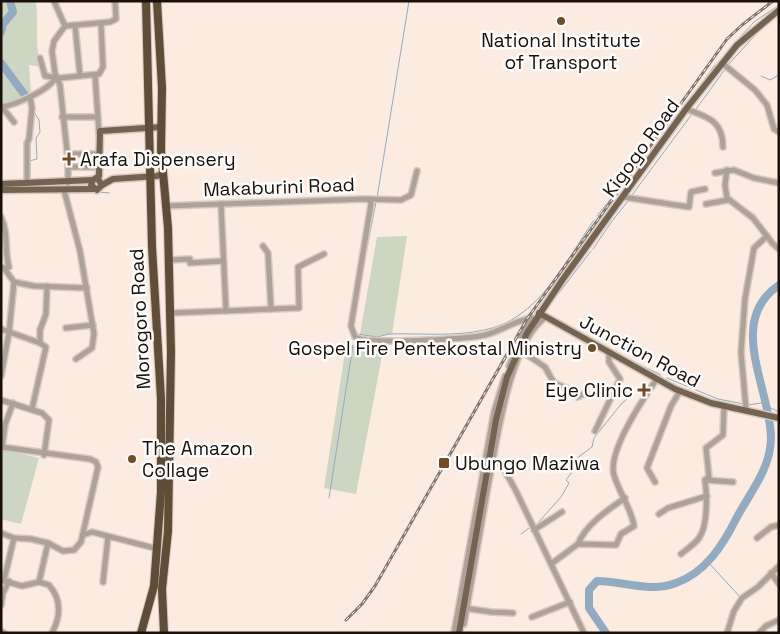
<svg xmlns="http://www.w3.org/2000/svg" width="780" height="634" font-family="'Space Grotesk',sans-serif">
  <rect width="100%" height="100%" fill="#fcebe1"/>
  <g fill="#cdd6c2">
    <path d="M1 1H36C39 24 34 45 41 67L29 65 31 93 20 100 1 104Z"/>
    <path d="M407 236 392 334C381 335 371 339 360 334L377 237Z"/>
    <polygon points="443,340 444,343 384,345 356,494 324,488 346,346"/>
    <polygon points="1,449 39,458 21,524 1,519"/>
  </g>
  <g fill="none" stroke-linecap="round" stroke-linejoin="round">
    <g stroke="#92abc1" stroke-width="1">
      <polyline points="731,47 754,22 779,5"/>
      <polyline points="728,65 758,32"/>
      <polyline points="761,76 770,80 779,75"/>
      <polyline points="696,91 715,65"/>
      <polyline points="696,109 726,68"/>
      <polyline points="29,161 37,159 36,138 40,132 39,120 34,112"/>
      <polyline points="99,192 109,193"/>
      <polyline points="632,195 692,114"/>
      <polyline points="377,198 409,1"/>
      <polyline points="597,216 613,196"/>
      <polyline points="613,220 628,201"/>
      <polyline points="593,249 612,221"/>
      <polyline points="362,274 376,202"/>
      <polyline points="552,302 591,251"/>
      <polyline points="537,310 577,254"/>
      <path d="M357 334 377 337 389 334C420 333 453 337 484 330 538 320 565 262 594 220"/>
      <polyline points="606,346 625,357"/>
      <polyline points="525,350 529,341"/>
      <polyline points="634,362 661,375"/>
      <polyline points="667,378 718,399 744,404"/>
      <polyline points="513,381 523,355"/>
      <polyline points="748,405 761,403 779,412"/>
      <polyline points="731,411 742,413"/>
      <polyline points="329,498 353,345"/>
      <polyline points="537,524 561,497 569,483 566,480 578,464 577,458 592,447 594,438 622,403 630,397"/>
      <polyline points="521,534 529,528"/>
      <polyline points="481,542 492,477"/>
      <polyline points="707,561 741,598"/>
    </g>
    <g stroke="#92abc1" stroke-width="8">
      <polyline points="1,32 3,24 13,12 10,1"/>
      <polyline points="1,63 27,98"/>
      <path d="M606 633 589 608V590L597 581C623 581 651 593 676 583 705 573 723 545 736 519 750 492 771 469 771 437 770 388 726 321 779 285"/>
    </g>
    <defs>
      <g id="minor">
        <polyline points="54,1 65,26"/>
        <polyline points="75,25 80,76"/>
        <polyline points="40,58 45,76 60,78 99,74 103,67 101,23"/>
        <polyline points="722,63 755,90 767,105 774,129 779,132"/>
        <polyline points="95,75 99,133"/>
        <path d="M1 107C15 105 50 90 56 77"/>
        <polyline points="2,107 14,122"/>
        <path d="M686 109C708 117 723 121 723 147"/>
        <polyline points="62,117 97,117"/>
        <polyline points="68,154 100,154"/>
        <polyline points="69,167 100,167"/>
        <polyline points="727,170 725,185 727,198 753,218 773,244 779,249"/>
        <polyline points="715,173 734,170 754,178 779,183"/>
        <polyline points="27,183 27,143 29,139 32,108 30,97"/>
        <polyline points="68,183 68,160 60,85 55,73 52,51 54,41 65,26 110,22 116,19 115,1"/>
        <polyline points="64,190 80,251 94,334 92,348 76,359"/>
        <polyline points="623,197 689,207 691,192 705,189"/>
        <path d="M370 201 371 204 351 326 355 337C367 345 467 339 485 335 501 331 516 320 532 318"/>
        <polyline points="221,204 226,311"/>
        <polyline points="706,204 728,200"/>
        <polyline points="165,206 365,199 401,200 411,195 417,171"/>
        <path d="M1 217C9 234 4 250 9 267L4 268 14 282 9 333 1 376"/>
        <polyline points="263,246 268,253 271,309"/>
        <polyline points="169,260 190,259 190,263 223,261"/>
        <polyline points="14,282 34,286 87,288"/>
        <polyline points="170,313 299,308 298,267 324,254"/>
        <polyline points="66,328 93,325"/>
        <polyline points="1,329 40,343"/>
        <polyline points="520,350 545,367 554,383 568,389 577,397 586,393"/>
        <polyline points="509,366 530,318"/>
        <polyline points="1,400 42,413 49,420 44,455"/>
        <polyline points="32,409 46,347 40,343 40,330 46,314 47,286"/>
        <polyline points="746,409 741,352 745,299 754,248 767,236"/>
        <polyline points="595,431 620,379 609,362 609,354"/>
        <polyline points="1,447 90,459 96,462 98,467 81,542 74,550 63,551 48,543 31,539 14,538 1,533"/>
        <polyline points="2,448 5,425 13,403"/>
        <polyline points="490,456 501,464 516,491 584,633"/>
        <polyline points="705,480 733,482"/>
        <polyline points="655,482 647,468 671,406 680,391"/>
        <polyline points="659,514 668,508 707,496"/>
        <polyline points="534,530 562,512"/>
        <polyline points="83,535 92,532 158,549"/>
        <polyline points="757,538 771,527 779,525"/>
        <path d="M578 544C585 525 609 509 625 498"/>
        <path d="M681 554C687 549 695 544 699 538 708 526 707 495 705 480L709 477 706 448 723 435 724 407"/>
        <path d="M551 564 578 544 616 545 621 534 634 526C631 507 619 493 614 475 607 452 643 399 656 380"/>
        <polyline points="771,573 779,584"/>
        <polyline points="1,580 22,586 39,582 48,543"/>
        <polyline points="4,580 14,538"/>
        <path d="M39 582 49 585C62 600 61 616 52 633"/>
        <polyline points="103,582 108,537"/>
        <polyline points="1,605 3,593 9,581"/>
        <polyline points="464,608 491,612 513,613"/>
        <polyline points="532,617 570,602"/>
        <path d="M464 624C472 580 479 536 487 492 496 448 508 343 546 317"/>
        <polyline points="1,631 4,633"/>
        <polyline points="454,633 494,412 505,376"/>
        <polyline points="727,633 734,611 742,598 758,587 779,566"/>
        <polyline points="759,633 766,626 779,620"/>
      </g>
      <g id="major">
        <polyline points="98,179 102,185 97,190 91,185 93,180 99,176 100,131 161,127"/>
        <polyline points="1,184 93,180"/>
        <polyline points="102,185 113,179 157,176 164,173"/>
        <polyline points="1,190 94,189"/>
        <polyline points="539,313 675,389 711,403 779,418"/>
        <polyline points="459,633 496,420 507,377 527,333 563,279 686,109 737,45 779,10"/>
      </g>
      <g id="highway">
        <polyline points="157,1 162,88 161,150 168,228 171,352 168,531 162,589 164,633"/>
        <polyline points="141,633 154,586 161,492 161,399 152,247 146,1"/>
      </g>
    </defs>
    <use href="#minor" stroke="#d8c8bf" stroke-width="8"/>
    <use href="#major" stroke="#d8c8bf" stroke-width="9"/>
    <use href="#highway" stroke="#d8c8bf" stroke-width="10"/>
    <use href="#minor" stroke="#aca297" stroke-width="5"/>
    <use href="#major" stroke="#746350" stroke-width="6"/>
    <use href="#highway" stroke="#604d37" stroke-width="8"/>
    <defs>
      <polyline id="rail" points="346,620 362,604 375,586 527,319 727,39 742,25 773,1"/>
    </defs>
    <use href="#rail" stroke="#83776f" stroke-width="3"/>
    <use href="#rail" stroke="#fcfcfc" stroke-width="1" stroke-dasharray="4" stroke-linecap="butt"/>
  </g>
  <g fill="#714d27" stroke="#fcfcfc" stroke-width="2">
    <circle cx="561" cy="21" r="5"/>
    <path d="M66.5 151.5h5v5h5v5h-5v5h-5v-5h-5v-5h5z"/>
    <circle cx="592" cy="348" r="5"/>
    <path d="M641.5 382.5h5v5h5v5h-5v5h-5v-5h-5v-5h5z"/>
    <circle cx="132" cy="459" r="5"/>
    <rect x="438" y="457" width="12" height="12" rx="2.5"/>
  </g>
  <g text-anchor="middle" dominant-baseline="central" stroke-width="5" stroke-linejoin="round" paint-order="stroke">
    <g font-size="19" fill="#19100a" stroke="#fcfcfc" text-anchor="start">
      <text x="561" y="40" text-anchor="middle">National Institute<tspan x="561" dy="22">of Transport</tspan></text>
      <text x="80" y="159">Arafa Dispensery</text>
      <text x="582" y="348" text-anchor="end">Gospel Fire Pentekostal Ministry</text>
      <text x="633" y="390" text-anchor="end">Eye Clinic</text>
      <text x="142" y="448">The Amazon<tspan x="142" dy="22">Collage</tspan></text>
      <text x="455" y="463">Ubungo Maziwa</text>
    </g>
    <g font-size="19" fill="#19100a" stroke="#fcfcfc">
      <text transform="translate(641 148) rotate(-54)">Kigogo Road</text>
      <text transform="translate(279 187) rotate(-2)">Makaburini Road</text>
      <text transform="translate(140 319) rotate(-93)">Morogoro Road</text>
      <text transform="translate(640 351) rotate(28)">Junction Road</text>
    </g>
  </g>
  <rect width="780" height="634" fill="none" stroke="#19100a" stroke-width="5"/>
</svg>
